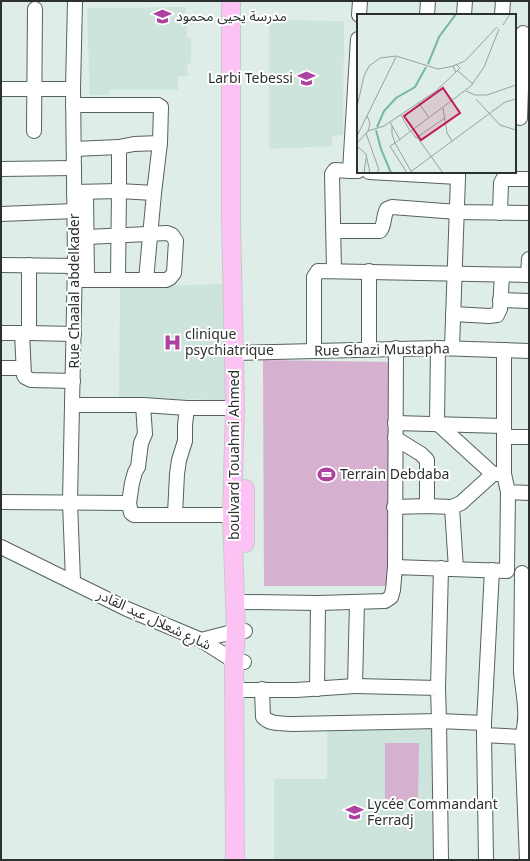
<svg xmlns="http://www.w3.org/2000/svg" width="530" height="861" font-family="Georgia,'Noto Sans Arabic',serif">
  <rect width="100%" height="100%" fill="#deede7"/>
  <g fill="#cce4db">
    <polygon points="186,7 187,38 191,38 191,63 187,64 188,76 178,76 178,90 110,90 109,95 90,95 87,8"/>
    <polygon points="269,20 344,21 343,135 332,136 332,146 269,149"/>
    <polygon points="223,284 225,400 119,398 120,287"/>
    <polygon points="327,726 435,726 434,860 274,860 274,779 327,779"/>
  </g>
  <g fill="#d6b0cf">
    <polygon points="263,360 393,362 389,586 264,586"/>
    <polygon points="385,743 419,743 418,800 385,803"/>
  </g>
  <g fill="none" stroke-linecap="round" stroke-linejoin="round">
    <defs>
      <g id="minor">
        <polyline points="359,15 360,1"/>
        <polyline points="427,15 428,1"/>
        <polyline points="464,15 465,1"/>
        <polyline points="502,15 503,1"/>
        <polyline points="358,39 350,171 358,171"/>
        <polyline points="1,89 73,89"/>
        <polyline points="73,105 158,105 161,107 160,143 154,193 146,280"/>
        <polyline points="520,118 523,33"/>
        <polyline points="34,131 35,9"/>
        <polyline points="74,149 119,147"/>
        <polyline points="1,169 74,168"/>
        <polyline points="369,172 458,177 458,172"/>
        <polyline points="74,192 119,191 118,279"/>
        <polyline points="86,192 87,279"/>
        <polyline points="154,193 119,191 119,147 134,144 160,143"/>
        <polyline points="500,213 501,183 503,179 529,179"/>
        <polyline points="1,214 75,211"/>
        <path d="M334 231H380C385 225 383 216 387 209L392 207 457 212 529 213"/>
        <polyline points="1,265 75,266"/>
        <polyline points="29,265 29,333 74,334"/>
        <polyline points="334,270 332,174 335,170 350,171"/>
        <polyline points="528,275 529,259"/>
        <polyline points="75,280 166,280 170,278 174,273 176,241 172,235 167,233 87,237"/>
        <polyline points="500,300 529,301"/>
        <polyline points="453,314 489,316 497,315 500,309 502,275"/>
        <polyline points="1,333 22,333 24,375 25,377 31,380 73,381"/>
        <polyline points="438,348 437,423 493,474 504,474"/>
        <polyline points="452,348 458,177"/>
        <polyline points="369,349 369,271"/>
        <polyline points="314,351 314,277 318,271 529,275"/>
        <polyline points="234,353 438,348 529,351"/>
        <polyline points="1,368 23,368"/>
        <polyline points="72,405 143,405 187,408 235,408"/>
        <polyline points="143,405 145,434 141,443 138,467 135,472 132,483 129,503 131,513 134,515 232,515"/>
        <polyline points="395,423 503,426"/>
        <polyline points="504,435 504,350"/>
        <polyline points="529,437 504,437 504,474 508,492 529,493"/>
        <polyline points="395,438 421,454 427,460 427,506"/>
        <polyline points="1,502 129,503"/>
        <polyline points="394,507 427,506 452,507 461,503 493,474"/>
        <polyline points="452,507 456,569"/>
        <polyline points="175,514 177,474 179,460 185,441 185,425 187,408"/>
        <polyline points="1,547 127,609 201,640 234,661 244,662"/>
        <polyline points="395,567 396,348"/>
        <polyline points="73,581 70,502 75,260 73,89 75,1"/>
        <polyline points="246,602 318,603 385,601 391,597 393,590 395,567 507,571 508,492"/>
        <polyline points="201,640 236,631 245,631"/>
        <polyline points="438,688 441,568"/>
        <path d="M262 689 263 717C271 725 282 723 292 724L439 721 438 688 355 686"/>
        <polyline points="317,689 318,603"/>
        <polyline points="244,690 296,690 355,686 357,602"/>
        <path d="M484 723V735L522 737C529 714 523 694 521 672L522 573"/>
        <polyline points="484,735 486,860"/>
        <polyline points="441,860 439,721 484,723 492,570"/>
        <polyline points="527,860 522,737 529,737"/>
      </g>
      <g id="major">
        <polyline points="231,1 231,219 235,408 232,515 236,631 234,661 235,860"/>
        <polyline points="245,489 245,543"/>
      </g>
    </defs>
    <use href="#minor" stroke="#56625e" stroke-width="16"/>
    <use href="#major" stroke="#c8c9c9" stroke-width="20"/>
    <use href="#minor" stroke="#fff" stroke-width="14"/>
    <use href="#major" stroke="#fdc2f4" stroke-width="18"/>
  </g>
  <defs>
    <symbol id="school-bare" viewBox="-9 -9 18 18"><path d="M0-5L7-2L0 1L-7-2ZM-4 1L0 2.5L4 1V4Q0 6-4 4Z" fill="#ae42a1" stroke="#fff" stroke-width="2.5" paint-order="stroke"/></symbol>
    <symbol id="hospital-bare" viewBox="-9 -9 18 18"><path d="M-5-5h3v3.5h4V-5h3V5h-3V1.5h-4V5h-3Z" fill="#ae42a1" stroke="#fff" stroke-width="2.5" paint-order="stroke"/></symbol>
    <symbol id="stadium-bare" viewBox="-9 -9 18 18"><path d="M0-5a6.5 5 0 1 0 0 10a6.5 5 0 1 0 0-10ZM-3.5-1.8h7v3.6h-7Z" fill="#ae42a1" stroke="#fff" stroke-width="2.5" paint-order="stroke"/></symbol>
  </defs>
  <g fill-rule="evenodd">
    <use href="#school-bare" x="150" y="4" width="25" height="25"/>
    <use href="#school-bare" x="294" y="66" width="25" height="25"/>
    <use href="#hospital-bare" x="160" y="330" width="25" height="25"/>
    <use href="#stadium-bare" x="314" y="462" width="25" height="25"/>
    <use href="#school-bare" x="342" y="800" width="25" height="25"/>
  </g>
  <g text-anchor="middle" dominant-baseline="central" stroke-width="4" stroke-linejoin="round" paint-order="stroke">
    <g font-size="14" fill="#2c312f" stroke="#fff" text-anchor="start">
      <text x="176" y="16">مدرسة يحيى محمود</text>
      <text x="293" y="78" text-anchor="end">Larbi Tebessi</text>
      <text x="185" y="334">clinique<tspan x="185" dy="16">psychiatrique</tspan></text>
      <text x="340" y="474">Terrain Debdaba</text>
      <text x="367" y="804">Lycée Commandant<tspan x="367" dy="16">Ferradj</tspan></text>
    </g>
    <g font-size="14" fill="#2c312f" stroke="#fff">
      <text transform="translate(74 291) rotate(-90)">Rue Chaalal abdelkader</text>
      <text transform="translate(382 350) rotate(-1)">Rue Ghazi Mustapha</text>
      <text transform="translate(234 455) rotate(-90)">boulvard Touahmi Ahmed</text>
      <text transform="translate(154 620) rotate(25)">شارع شعلال عبد القادر</text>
    </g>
  </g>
  <g transform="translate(357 14)">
    <rect width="159" height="159" fill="#deede7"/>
    <path fill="none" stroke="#76b8a3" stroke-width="2" d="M71 50 82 23 99 0M20 113 27 97 39 84 58 73 69 53M19 116 24 135 34 159"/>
    <path fill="none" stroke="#97a29d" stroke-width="1" d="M146 11 153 0M39 42 81 55 97 52M100 51 103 54 99 58 96 52 108 47 140 13M101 57 116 70M109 77 118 81H130L159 71M119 85 143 111 159 116M62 89 72 104M0 93 7 62 12 52 23 44 39 42M86 94 90 119 95 127M44 101 53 117M10 102 13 109 11 117M33 108 43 126M35 112V120L38 129 33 132 50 159M54 117 59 124 88 104M9 119 22 156 19 159M0 122 39 43M60 123 86 159M0 129 11 117 27 112 79 77 100 57M0 132 9 140 13 159M7 159 9 144M52 159 148 88 159 85M55 159 38 129 114 72 127 53 142 15"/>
    <path fill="#c2185b" fill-opacity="0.15" stroke="#c2185b" stroke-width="2" d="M86 74 103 99 64 126 47 102Z"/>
    <rect width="159" height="159" fill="none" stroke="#2c312f" stroke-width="2"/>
  </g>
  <rect width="530" height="861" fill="none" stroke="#2c312f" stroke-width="4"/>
</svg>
